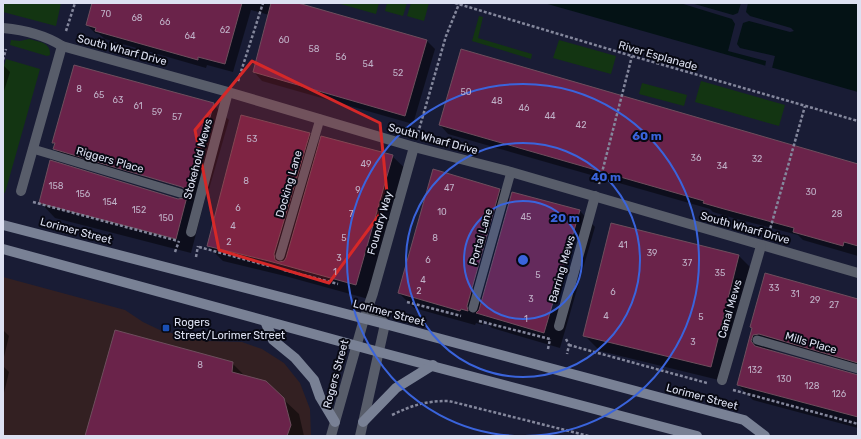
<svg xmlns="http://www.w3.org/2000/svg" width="861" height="439" font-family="Rubik,sans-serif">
  <rect width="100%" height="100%" fill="#191c35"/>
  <polygon fill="#332022" points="3,277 125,310 143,322 162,331 208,341 242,342 262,349 284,363 300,383 310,409 311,436 3,436"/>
  <g fill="#133512">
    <polygon points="3,3 61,3 56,26 3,12"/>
    <polygon points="337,3 379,3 376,14"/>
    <polygon points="387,3 407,3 403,16 385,11"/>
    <polygon points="411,3 429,3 424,21 407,16"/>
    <polygon points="479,16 483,17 478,38 532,54 531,59 472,41"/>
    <path d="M29 39C39 42 51 42 50 55L47 56 10 45 11 40 20 41Z"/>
    <polygon points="559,40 616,56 611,74 553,58"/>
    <polygon points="6,59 40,69 5,193 3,192 3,69"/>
    <polygon points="701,81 785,105 779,126 695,102"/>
    <polygon points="642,83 687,95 684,106 639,94"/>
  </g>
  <polygon fill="#041215" points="544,3 858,3 858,92"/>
  <polygon fill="#191c35" points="680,3 691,3 733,15 738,13 741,3 748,3 746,12 750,16 791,28 794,31 790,32 749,21 743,23 737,44 740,48 775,56 772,68 765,67 766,61 728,51 735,24 732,19"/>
  <g fill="#0007" fill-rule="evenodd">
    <polygon points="93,3 294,3 427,41 435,49 413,124 262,81 254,72 269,15 251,10 233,72 207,65 206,68 105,39 99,34 95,33 87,25"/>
    <polygon points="3,65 10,72 3,94"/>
    <path d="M213 104 229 120 207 196 206 195 191 253 55 218 40 202 178 200 185 198 69 164 54 148 55 144 54 142ZM69 152 187 188 186 190 69 154Z"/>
    <polygon points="440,125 858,165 858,256 803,240 798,235 733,218 713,212 710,209 448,134"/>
    <polygon points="309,133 320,144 392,156 408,171 372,300 285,276 223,261 208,246"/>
    <polygon points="500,189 510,200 580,211 595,227 560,348 492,328 483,319 483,325 476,323 475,325 414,308 399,293"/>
    <polygon points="612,225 739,256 754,271 727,382 600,351 585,336"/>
    <polygon points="858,300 858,373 775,349 768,350 858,376 858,428 753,400 738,385 753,328"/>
    <polygon points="3,330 9,336 3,361"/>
    <polygon points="232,363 246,377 283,399 299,414 304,436 86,436"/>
    <polygon points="3,366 9,372 3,397"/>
  </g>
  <g fill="#6a234a" stroke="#6e4e5d">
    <polygon points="92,3 242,3 225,64 198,57 198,60 95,31 96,28 86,25"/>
    <polygon points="271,3 298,3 427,40 405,116 253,72"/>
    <polygon points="461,49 858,164 858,246 844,242 843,246 793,232 794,228 724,209 703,203 704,201 439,125"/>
    <polygon points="74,65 214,103 192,181 191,181 176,239 39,203 50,160 178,199 184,198 186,194 185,189 182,187 53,149 55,143 52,143"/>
    <polygon points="241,115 310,133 274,254 275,260 279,262 284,261 286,258 321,136 393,155 356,285 269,261 207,246"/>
    <polygon points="433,169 500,189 467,306 468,311 461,309 460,311 398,293"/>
    <polygon points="512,192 580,210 544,333 476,313 479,310"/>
    <polygon points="611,223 739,255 711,367 583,336"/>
    <polygon points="765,273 858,299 858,363 759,334 753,335 751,341 755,346 858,375 858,417 737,385 752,328 750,327"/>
    <polygon points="115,330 233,362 232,372 266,381 284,398 291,425 287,436 85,436"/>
  </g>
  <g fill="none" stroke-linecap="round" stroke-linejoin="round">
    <g stroke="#84879c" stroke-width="2.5" stroke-dasharray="3 2" stroke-linecap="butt">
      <polyline points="455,3 632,56 858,121"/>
      <polyline points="66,31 75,3"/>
      <polyline points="3,60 6,49"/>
      <polyline points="238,81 263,3"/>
      <polyline points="418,133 446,36 459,4"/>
      <polyline points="599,184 632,56"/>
      <polyline points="33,202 178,241"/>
      <polyline points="769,233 805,106"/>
      <polyline points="199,247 269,266"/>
      <polyline points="175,252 179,241"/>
      <polyline points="196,257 198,246"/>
      <polyline points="284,270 338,284"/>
      <polyline points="407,302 461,316"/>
      <polyline points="479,321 550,339"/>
      <polyline points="566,339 569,345 567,354"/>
      <polyline points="569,345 707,383"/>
      <polyline points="548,349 550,339"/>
      <polyline points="733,390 858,424"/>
      <path d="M392 415C413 405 425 401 449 401L589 436"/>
    </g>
    <g stroke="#585d6a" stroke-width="9">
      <polyline points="33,149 180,193"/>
      <polyline points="280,256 320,119"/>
      <polyline points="473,308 511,172"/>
      <polyline points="757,340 858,369"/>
    </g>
    <g stroke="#585d6a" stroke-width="10">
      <path d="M3 28C24 30 45 35 62 46L228 92 414 147 511 172 858 273"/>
      <polyline points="21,191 62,46"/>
      <polyline points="191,232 228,92"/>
      <polyline points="559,326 595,196"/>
      <polyline points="722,380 761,246"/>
      <polyline points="331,436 364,319 373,293 414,147"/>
      <polyline points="360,436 385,324 369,306"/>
    </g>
    <g stroke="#798195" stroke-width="10">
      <polyline points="3,225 385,324 744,420 765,436"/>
      <polyline points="3,249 379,352 697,436"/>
      <polyline points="265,321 273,340 295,358 314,380 320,397 335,422"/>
      <polyline points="363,422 396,388 433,365"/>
    </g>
  </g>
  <path fill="#d62828" fill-opacity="0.2" stroke="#d62828" stroke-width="3" stroke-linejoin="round" d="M252 61 380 123 388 203 329 283 219 250 195 130Z"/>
  <circle cx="523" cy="260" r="59" fill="#3a64dc" fill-opacity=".12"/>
  <g fill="none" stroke="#3a64dc" stroke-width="2">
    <circle cx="523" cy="260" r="59"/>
    <circle cx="523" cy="260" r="117"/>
    <path d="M521 436A176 176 0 1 1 525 436"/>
  </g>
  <rect fill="#1a4fb4" stroke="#070812" stroke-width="1.5" x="162" y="324" width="8" height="8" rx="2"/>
  <g text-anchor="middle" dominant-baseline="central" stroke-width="4" stroke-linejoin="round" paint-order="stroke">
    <g font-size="9" fill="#c0b2c8">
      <text x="106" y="14">70</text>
      <text x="137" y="18">68</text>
      <text x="165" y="22">66</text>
      <text x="225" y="30">62</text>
      <text x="190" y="36">64</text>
      <text x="284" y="40">60</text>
      <text x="314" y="49">58</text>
      <text x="341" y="57">56</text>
      <text x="368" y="64">54</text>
      <text x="398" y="73">52</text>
      <text x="79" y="89">8</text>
      <text x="466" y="92">50</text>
      <text x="99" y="95">65</text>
      <text x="118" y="100">63</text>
      <text x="497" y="101">48</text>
      <text x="138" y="106">61</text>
      <text x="524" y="108">46</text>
      <text x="157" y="112">59</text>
      <text x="550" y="116">44</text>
      <text x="177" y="117">57</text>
      <text x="581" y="125">42</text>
      <text x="252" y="139">53</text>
      <text x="696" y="158">36</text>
      <text x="757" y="159">32</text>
      <text x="366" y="164">49</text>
      <text x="722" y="166">34</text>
      <text x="246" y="181">8</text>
      <text x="56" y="186">158</text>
      <text x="449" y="188">47</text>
      <text x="358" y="190">9</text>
      <text x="811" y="192">30</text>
      <text x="83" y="194">156</text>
      <text x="110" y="202">154</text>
      <text x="238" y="208">6</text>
      <text x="139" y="210">152</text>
      <text x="442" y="212">10</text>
      <text x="351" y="214">7</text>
      <text x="837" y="214">28</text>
      <text x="526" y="217">45</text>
      <text x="166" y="218">150</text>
      <text x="233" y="226">4</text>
      <text x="344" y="238">5</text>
      <text x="435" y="238">8</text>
      <text x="229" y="242">2</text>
      <text x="623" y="245">41</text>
      <text x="652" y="253">39</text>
      <text x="339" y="258">3</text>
      <text x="428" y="260">6</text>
      <text x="687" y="263">37</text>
      <text x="335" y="272">1</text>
      <text x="720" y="273">35</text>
      <text x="538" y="275">5</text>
      <text x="423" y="280">4</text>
      <text x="774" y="288">33</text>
      <text x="419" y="291">2</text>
      <text x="613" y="292">6</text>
      <text x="795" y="294">31</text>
      <text x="531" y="299">3</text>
      <text x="815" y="300">29</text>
      <text x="834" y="305">27</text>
      <text x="606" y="316">4</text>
      <text x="701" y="317">5</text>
      <text x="526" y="319">1</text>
      <text x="693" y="342">3</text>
      <text x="200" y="365">8</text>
      <text x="755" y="370">132</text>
      <text x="784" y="379">130</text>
      <text x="812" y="386">128</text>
      <text x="839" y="394">126</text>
    </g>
    <g font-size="11" fill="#dde1f2" stroke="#070812">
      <text transform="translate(122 50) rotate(15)">South Wharf Drive</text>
      <text transform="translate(658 56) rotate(16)">River Esplanade</text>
      <text transform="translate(433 139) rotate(15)">South Wharf Drive</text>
      <text transform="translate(198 159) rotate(-75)">Stokehold Mews</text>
      <text transform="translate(110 160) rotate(16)">Riggers Place</text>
      <text transform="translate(289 184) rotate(-74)">Docking Lane</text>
      <text transform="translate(380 223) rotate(-74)">Foundry Way</text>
      <text transform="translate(745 228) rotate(16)">South Wharf Drive</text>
      <text transform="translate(76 231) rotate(15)">Lorimer Street</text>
      <text transform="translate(481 237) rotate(-74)">Portal Lane</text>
      <text transform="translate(562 269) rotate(-74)">Barring Mews</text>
      <text transform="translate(730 309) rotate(-74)">Canal Mews</text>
      <text transform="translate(389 313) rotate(15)">Lorimer Street</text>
      <text transform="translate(811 343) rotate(16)">Mills Place</text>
      <text transform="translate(336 374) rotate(-75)">Rogers Street</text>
      <text transform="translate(702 397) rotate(15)">Lorimer Street</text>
    </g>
    <g font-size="11" fill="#dde1f2" stroke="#070812" text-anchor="start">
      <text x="174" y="322">Rogers<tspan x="174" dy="13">Street/Lorimer Street</tspan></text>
    </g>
  </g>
  <circle cx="523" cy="260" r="6" fill="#3a64dc" stroke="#070812" stroke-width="2"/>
  <g font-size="12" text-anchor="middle" font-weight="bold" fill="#3a64dc" stroke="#070812" stroke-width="4" stroke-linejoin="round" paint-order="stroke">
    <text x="647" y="140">60 m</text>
    <text x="606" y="181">40 m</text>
    <text x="565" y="222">20 m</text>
  </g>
  <rect width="861" height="439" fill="none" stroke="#dde1f2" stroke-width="8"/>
</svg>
